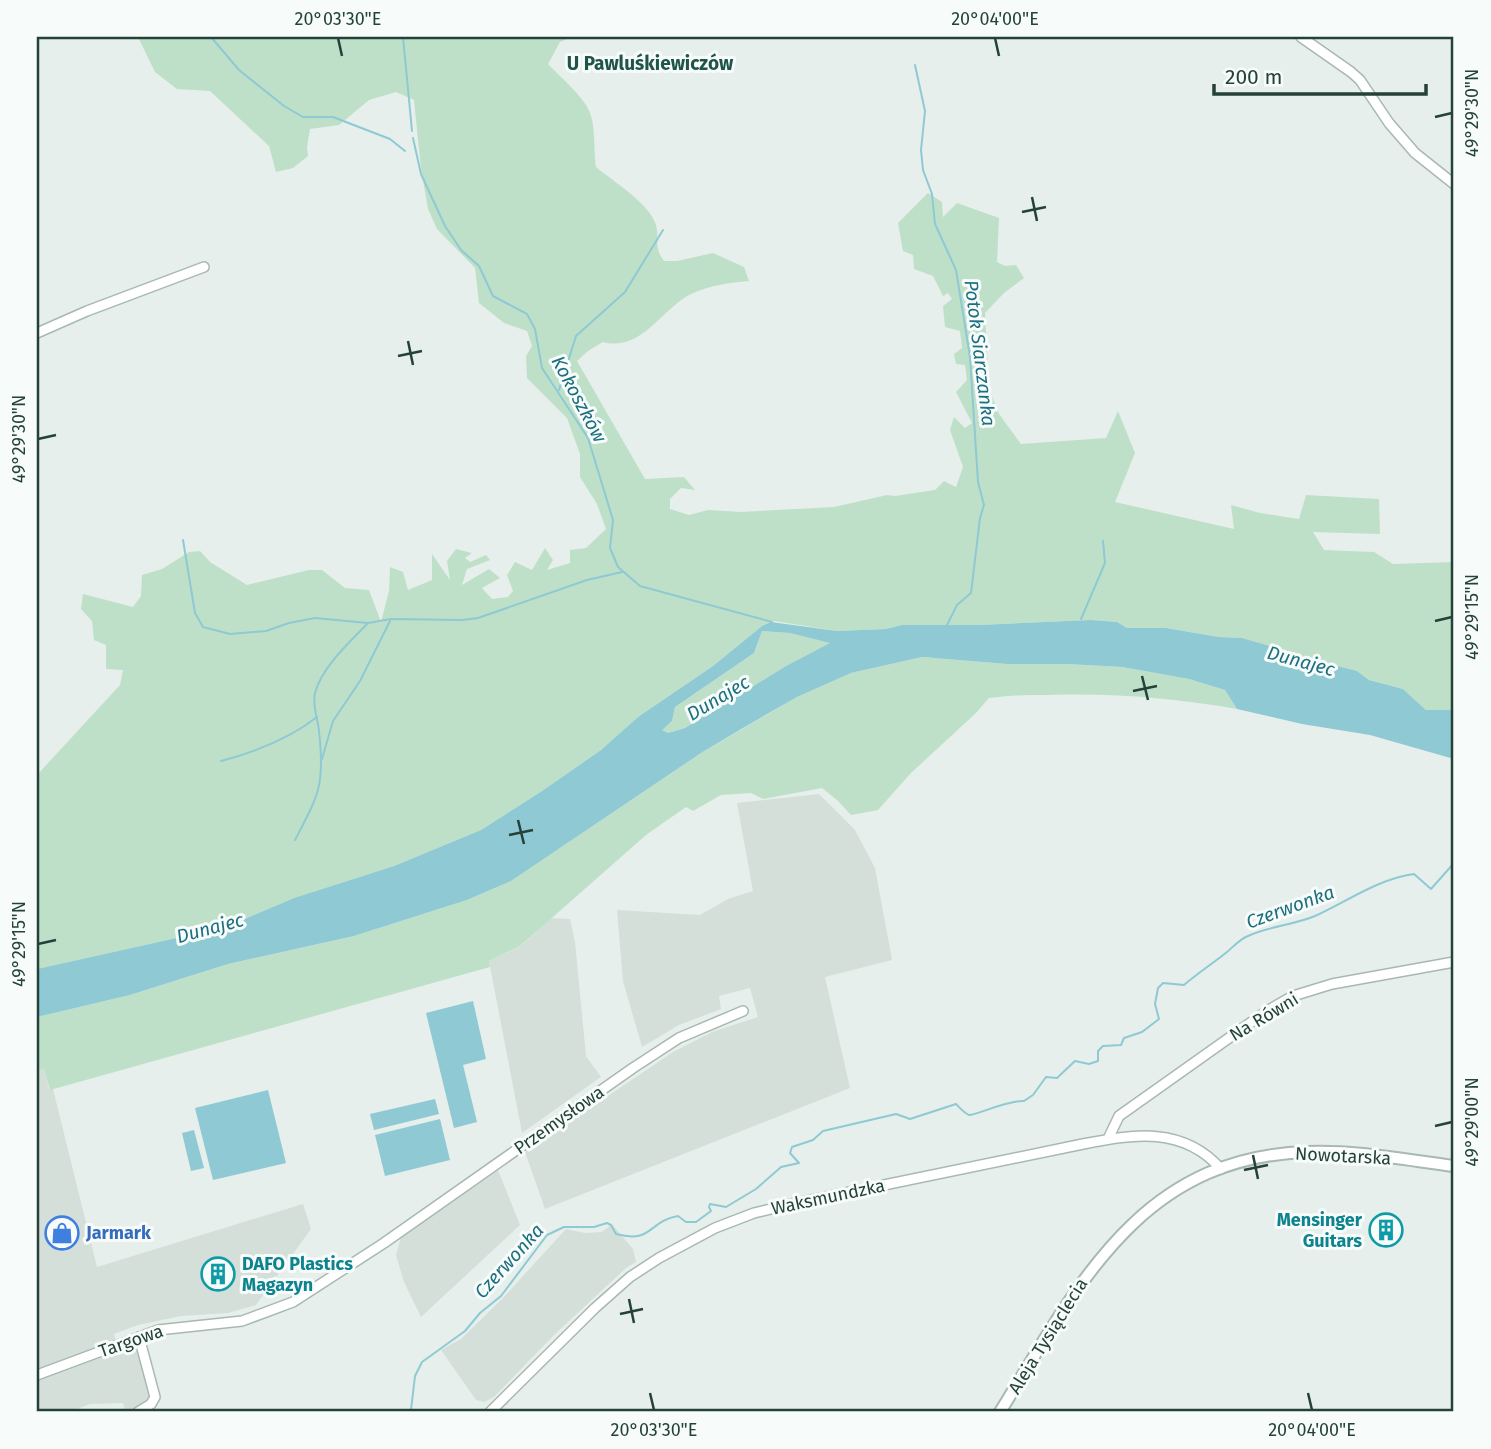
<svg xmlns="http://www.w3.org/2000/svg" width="1491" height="1449" font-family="'Fira Sans',sans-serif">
  <rect width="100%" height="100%" fill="#e6efeb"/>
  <g fill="#d4dfda">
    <polygon points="819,794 855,830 875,868 892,960 825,977 850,1088 545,1209 525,1152 673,1052 712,1032 758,1017 750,988 719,996 721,1009 679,1025 642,1047 623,981 617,910 700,915 728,899 753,891 737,803"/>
    <polygon points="551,918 570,919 575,942 586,1056 601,1077 522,1133 489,961 521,946"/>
    <polygon points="44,1068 49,1089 53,1089 97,1267 303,1204 311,1229 256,1305 228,1313 181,1316 138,1325 114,1334 118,1350 136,1342 153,1399 132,1412 126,1412 123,1403 90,1404 70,1412 37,1412 37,1070"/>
    <polygon points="498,1170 520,1225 421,1317 404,1282 396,1255 401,1237"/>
    <polygon points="612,1224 633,1249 636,1262 626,1268 554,1335 494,1397 484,1402 476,1400 441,1350 461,1339 502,1299 566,1229 585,1233 602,1232"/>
  </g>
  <g fill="#bfe0c8">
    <path d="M138 37H572L560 42 548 64C561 78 587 99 591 116 595 127 594 152 596 167 614 182 649 203 656 225 660 240 653 246 664 261H677L713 253 744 267 749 281C729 283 710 285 691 294 661 309 642 352 603 342L588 351 577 361 645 479 684 477 695 490 681 488 670 499V509L689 515 708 510 741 512 834 507 887 495 895 496 935 490 944 481 956 487 963 467 950 430 954 417 965 428 972 423 956 392 967 380 965 365 956 364 954 354 962 348 960 331 945 327 943 306 952 299 948 293 943 296 933 276 914 269 913 255 903 251 898 223 928 193 942 202 943 217 957 203 999 218 997 262 1005 266 1016 265 1024 278 1004 293 985 313 989 389 999 414 1021 444 1106 438 1118 411 1135 453 1115 502 1234 529 1231 505 1260 513 1299 519 1306 495 1379 499 1380 534 1313 532 1324 550 1374 552 1393 564 1454 562V710H1426L1403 689 1369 680 1357 671 1295 655 1281 649 1242 638 1219 637 1166 628H1127L1117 622 1091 620 979 625H902L886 629 837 631 774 621 762 626 713 666 638 717 601 750 542 791 481 830 394 866 294 898 226 927 37 969V775L120 685 123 670 106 669V645L94 640 92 621 81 609 83 594 133 607 141 596 142 575 162 569 189 552 200 551 210 562 247 585 309 570H322L345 588 369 590 381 622 389 591 390 567 403 572 408 590 432 580V554L450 580 447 561 456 549 472 553 465 558 470 562 486 555 490 560 467 569 462 585 489 569 500 578 482 588 492 599 508 597 513 591 507 575 515 562 532 570 545 548 553 560 547 570 570 563V550L586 548 606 529 597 504 580 477V454L567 418 527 378 526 356 532 346 527 331 504 323 479 303 475 268 437 229 428 209 421 169 414 100 396 92 369 100 339 125 310 129 307 147 308 156 293 168 276 172 269 146 210 91 177 89 155 72Z"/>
    <polygon points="762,631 790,633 831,643 786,666 685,728 668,733 661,730 672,721 675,707 754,653"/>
    <path d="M922 657 1007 664H1067L1122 667 1189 679 1225 690 1237 709C1172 698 1114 693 1049 695 1029 695 1009 695 989 698L976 713 911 773 878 810 851 815 838 801 822 788 763 799 751 793 721 795 693 811 686 807 646 835 520 946 489 961 490 967 50 1090 44 1069 37 1070V1017L130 995 228 964 354 936 467 900 511 881 701 753 797 697 851 673Z"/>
  </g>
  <g fill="#8ec9d4" fill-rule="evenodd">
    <path d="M1091 620 1117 622 1127 628H1166L1219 637 1242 638 1281 649 1295 655 1357 671 1369 680 1403 689 1426 710H1454V759L1370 735 1302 724 1237 709 1225 690 1189 679 1122 667 1067 664H1007L922 657 851 673 797 697 743 728 701 753 511 881 467 900 354 936 228 964 130 995 37 1017V969L226 927 294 898 394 866 481 830 542 791 601 750 638 717 713 666 762 626 771 622 837 631 886 629 902 625H979ZM762 631 790 633 830 643 786 666 685 728 668 733 662 730 672 721 675 707 754 653Z"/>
    <polygon points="473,1001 486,1059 463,1065 477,1122 454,1128 426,1013"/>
    <polygon points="268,1090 286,1163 213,1180 195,1108"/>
    <polygon points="435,1099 439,1114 374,1130 370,1114"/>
    <polygon points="440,1119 450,1160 385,1176 375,1135"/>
    <polygon points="194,1130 204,1168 191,1171 182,1133"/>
  </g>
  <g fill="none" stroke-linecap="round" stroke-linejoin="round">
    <g stroke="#8ec9d4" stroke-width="2">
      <polyline points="211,37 239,70 284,106 303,117 333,117 390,139 405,151"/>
      <polyline points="403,37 412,131"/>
      <polyline points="915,65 925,111 921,150 923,170 932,194 935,224 956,270 970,357 978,482 984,505 980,518 971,593 957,605 947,625"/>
      <polyline points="413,138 421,174 445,226 461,250 479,266 493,296 527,314 535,329 542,368 588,438 613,520 610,548 618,567 640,586 772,622"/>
      <polyline points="559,390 576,336 625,292 663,230"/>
      <polyline points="183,540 195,613 203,627 230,634 266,631 289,623 315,618 368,623 391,619 462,620 478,618 587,580 622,572"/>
      <polyline points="1081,619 1105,563 1103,541"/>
      <polyline points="322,759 333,721 360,681 390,621"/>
      <path d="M221 761C255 752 289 739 317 717"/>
      <path d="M295 840C319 794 325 785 319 731 318 720 312 705 315 693 322 667 349 643 367 624"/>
      <path d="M407 1412 411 1410 415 1376 422 1362 465 1331 480 1313 501 1296 547 1235 564 1227H594L607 1223 611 1225 616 1234C653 1244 648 1221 678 1216L686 1222H696L711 1211 709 1207 710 1204 726 1207 756 1189 781 1167 799 1163 790 1153 792 1147 813 1140 823 1131 896 1114 910 1119 956 1104C959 1107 964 1113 969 1115 974 1116 1008 1100 1024 1101L1033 1095 1046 1077 1057 1078 1075 1061 1089 1064 1098 1061V1051L1103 1046 1121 1045 1124 1038 1142 1032 1159 1019 1155 1004 1158 988 1163 983 1184 985C1198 973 1212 964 1227 952 1233 947 1240 939 1248 936 1269 926 1294 925 1315 916 1348 901 1378 879 1414 874L1431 889 1454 863"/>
    </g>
    <defs>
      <g id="minor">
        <polyline points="1301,37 1351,72 1360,80 1389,123 1415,153 1454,184"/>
        <polyline points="37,333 87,311 204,267"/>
        <polyline points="1108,1139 1119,1116 1267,1011 1293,996 1332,984 1454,962"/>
        <polyline points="37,1375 158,1330 242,1321 293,1302 384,1243 633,1068 679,1038 743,1011"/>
        <polyline points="138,1412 151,1404 155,1397 139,1337"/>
        <path d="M490 1412 595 1308 630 1277 659 1258 715 1228 754 1213 787 1205 1083 1144C1134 1134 1183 1126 1221 1169"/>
      </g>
      <path id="tertiary" d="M1000 1412C1077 1288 1139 1157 1307 1152 1356 1150 1406 1160 1454 1166"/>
    </defs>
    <use href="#minor" stroke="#a8b8b2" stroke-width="12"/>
    <use href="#tertiary" stroke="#a8b8b2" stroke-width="14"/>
    <use href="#minor" stroke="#fff" stroke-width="9"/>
    <use href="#tertiary" stroke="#fff" stroke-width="10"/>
  </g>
  <path fill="none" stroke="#24423a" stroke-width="2.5" d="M338 38 342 56M995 38 999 56M1435 117 1452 113M1032 197 1037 221M1022 212 1046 207M408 341 413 365M398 356 422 351M38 439 56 435M1435 621 1452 617M1142 676 1148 700M1133 691 1157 686M518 820 524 844M509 835 533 830M38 944 56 940M1435 1126 1452 1122M1253 1155 1258 1179M1244 1170 1268 1165M629 1299 634 1323M620 1314 643 1309M650 1393 654 1410M1308 1393 1312 1410"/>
  <defs>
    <symbol id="building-ring" viewBox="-11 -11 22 22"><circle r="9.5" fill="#f7fbf9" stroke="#0f9aa8" stroke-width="1.5"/><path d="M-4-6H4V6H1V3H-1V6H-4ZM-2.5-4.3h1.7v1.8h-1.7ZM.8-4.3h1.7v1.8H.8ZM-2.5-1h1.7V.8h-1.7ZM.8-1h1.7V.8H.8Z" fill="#0f9aa8"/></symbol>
    <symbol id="shop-ring" viewBox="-11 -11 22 22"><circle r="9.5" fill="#f7fbf9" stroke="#3f7fe0" stroke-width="1.5"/><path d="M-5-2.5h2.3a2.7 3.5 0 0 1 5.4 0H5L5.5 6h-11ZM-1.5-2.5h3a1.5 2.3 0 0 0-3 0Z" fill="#3f7fe0"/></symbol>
  </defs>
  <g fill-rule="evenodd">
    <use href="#building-ring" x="1367" y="1211" width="38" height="38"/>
    <use href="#shop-ring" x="43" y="1214" width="38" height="38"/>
    <use href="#building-ring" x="199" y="1255" width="38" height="38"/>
  </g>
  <g text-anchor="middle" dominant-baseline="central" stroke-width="6" stroke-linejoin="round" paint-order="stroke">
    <g font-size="18" fill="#24423a" stroke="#f7fbf9">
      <text transform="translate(1264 1017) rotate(-31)">Na Równi</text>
      <text transform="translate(559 1120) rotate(-35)">Przemysłowa</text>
      <text transform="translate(1343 1156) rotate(3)">Nowotarska</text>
      <text transform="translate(828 1197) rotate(-12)">Waksmundzka</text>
      <text transform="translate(1048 1336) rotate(-58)">Aleja Tysiąclecia</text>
      <text transform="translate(131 1341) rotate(-19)">Targowa</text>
    </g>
    <g font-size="18" font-weight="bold" fill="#0d838f" stroke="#f7fbf9" text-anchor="end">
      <text x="1362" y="1220">Mensinger<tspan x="1362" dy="21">Guitars</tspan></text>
      <text x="242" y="1264" text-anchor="start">DAFO Plastics<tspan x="242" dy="21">Magazyn</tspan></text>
    </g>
    <g font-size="18" font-weight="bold" fill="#366cbe" stroke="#f7fbf9" text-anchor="start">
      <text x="86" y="1233">Jarmark</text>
    </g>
    <g font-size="19" font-weight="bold" fill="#1f5548" stroke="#f7fbf9">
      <text x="650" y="63">U Pawluśkiewiczów</text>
    </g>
    <g font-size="19" font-style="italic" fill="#1c6f80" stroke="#f7fbf9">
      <text transform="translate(980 353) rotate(83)">Potok Siarczanka</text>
      <text transform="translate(579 399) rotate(62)">Kokoszków</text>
      <text transform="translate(1301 661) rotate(15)">Dunajec</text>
      <text transform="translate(718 698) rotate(-31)">Dunajec</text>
      <text transform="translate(1290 907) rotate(-20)">Czerwonka</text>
      <text transform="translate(210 928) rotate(-15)">Dunajec</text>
      <text transform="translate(509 1261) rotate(-48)">Czerwonka</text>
    </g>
  </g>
  <rect width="1491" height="1449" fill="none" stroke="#f7fbf9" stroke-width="77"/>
  <path d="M1214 84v10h212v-10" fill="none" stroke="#24423a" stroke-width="3.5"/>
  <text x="1225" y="84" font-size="21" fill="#24423a" stroke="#f7fbf9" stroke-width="5" paint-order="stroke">200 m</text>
  <rect x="38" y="38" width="1414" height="1372" fill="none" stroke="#24423a" stroke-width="2.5"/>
  <g font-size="18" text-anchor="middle" fill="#24423a">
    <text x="338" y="25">20°03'30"E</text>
    <text x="995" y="25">20°04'00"E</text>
    <text transform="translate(1472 113) rotate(-90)" y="6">49°29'30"N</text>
    <text transform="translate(19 439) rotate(-90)" y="6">49°29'30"N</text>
    <text transform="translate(1472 617) rotate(-90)" y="6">49°29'15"N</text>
    <text transform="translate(19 944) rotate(-90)" y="6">49°29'15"N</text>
    <text transform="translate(1472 1122) rotate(-90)" y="6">49°29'00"N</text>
    <text x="654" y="1436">20°03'30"E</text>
    <text x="1312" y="1436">20°04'00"E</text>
  </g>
</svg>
